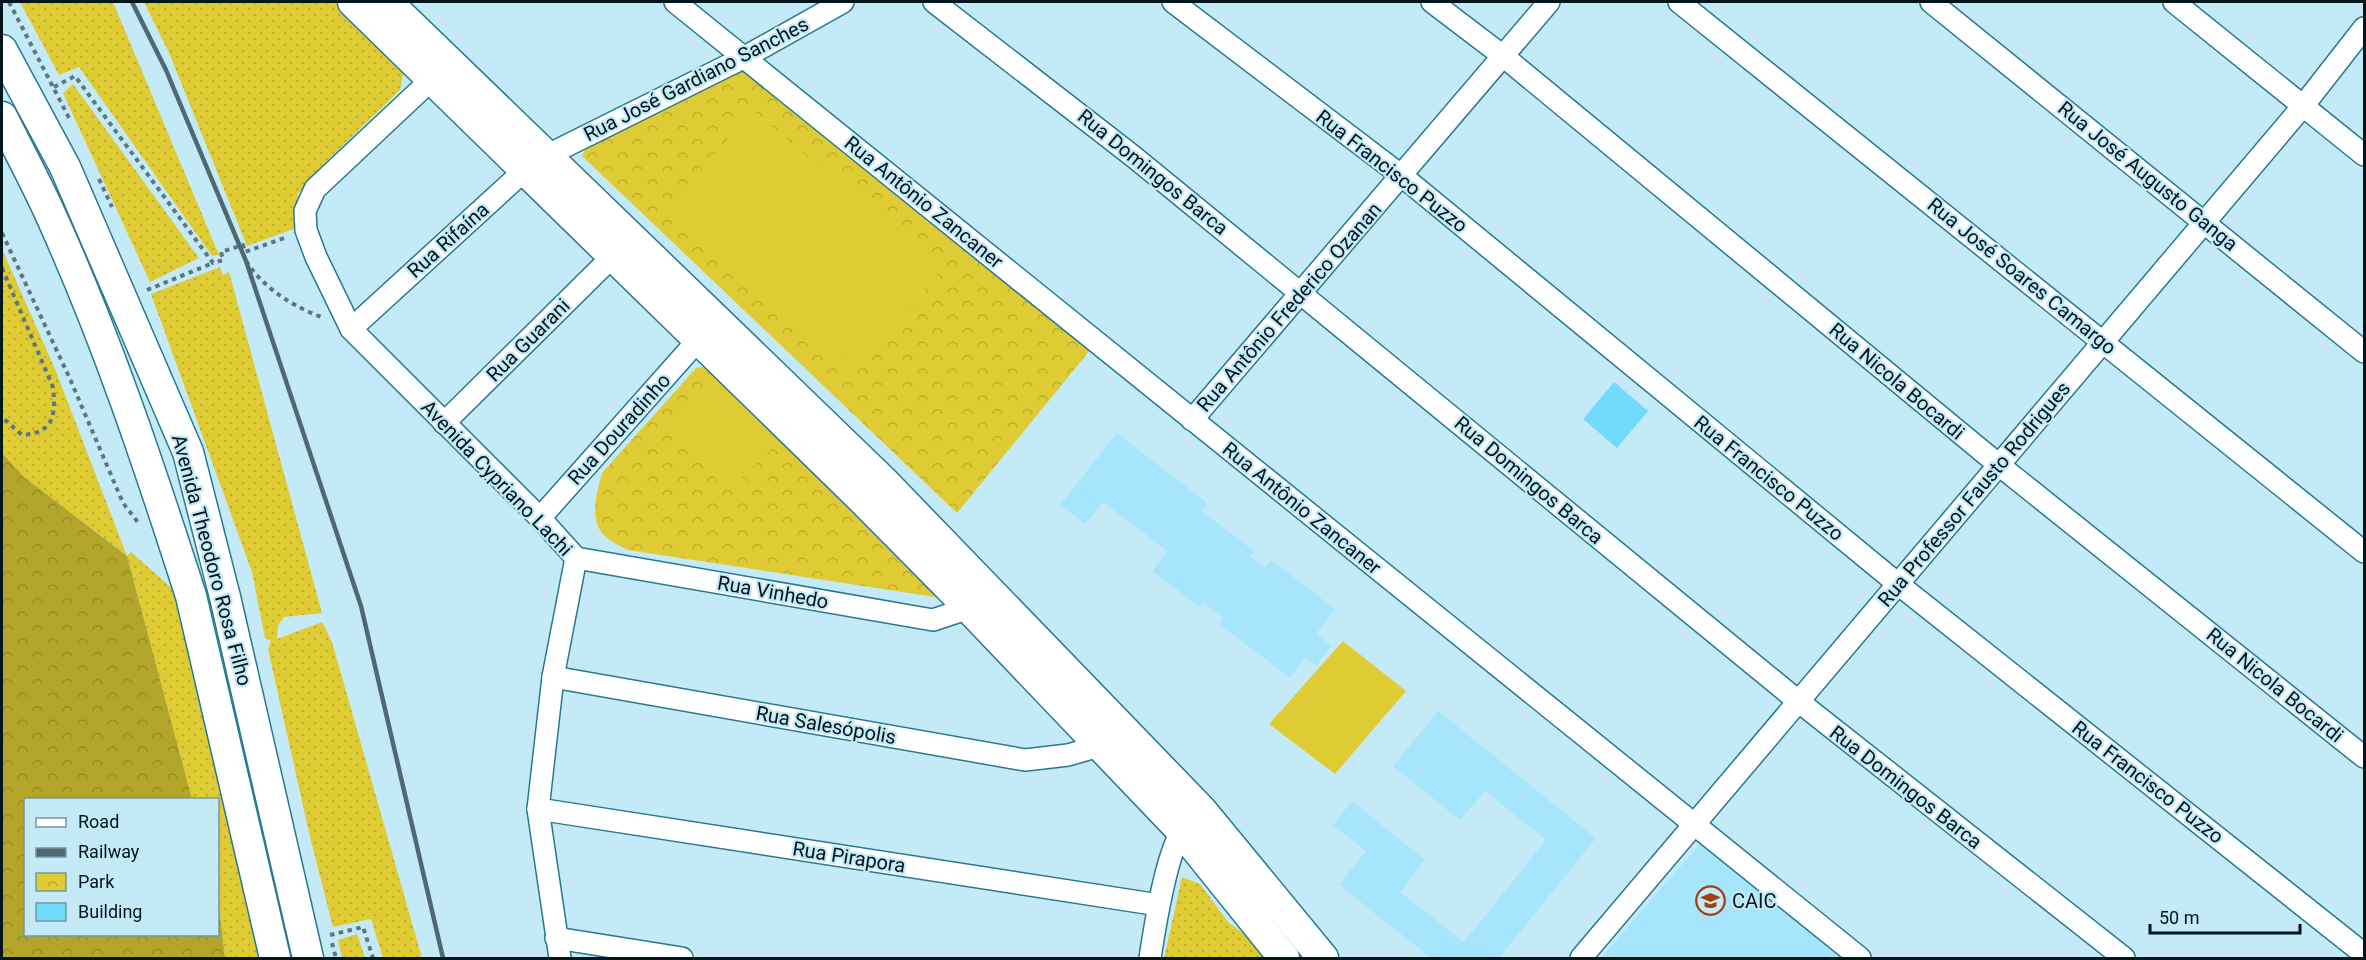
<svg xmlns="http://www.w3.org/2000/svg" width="2366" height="960" font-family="Roboto,sans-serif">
  <defs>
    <pattern id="grass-dots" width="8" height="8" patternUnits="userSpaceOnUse" patternTransform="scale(1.5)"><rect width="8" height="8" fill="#dfcc34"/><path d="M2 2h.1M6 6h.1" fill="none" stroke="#beae2d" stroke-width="1.8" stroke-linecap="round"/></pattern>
    <pattern id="forest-crowns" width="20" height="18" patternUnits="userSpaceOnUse" patternTransform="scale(1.5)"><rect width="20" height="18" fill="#b3a42a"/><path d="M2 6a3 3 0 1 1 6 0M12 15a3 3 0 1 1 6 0" fill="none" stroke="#988c25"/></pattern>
    <pattern id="park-crowns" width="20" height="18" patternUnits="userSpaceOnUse" patternTransform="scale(1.5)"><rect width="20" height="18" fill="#dfcc34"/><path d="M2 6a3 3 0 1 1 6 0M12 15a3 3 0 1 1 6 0" fill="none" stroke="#beae2d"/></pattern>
  </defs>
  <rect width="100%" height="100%" fill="#c5eaf7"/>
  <g fill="#a6e5fb">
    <polygon points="1117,433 1207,503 1202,511 1254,551 1250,556 1265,567 1271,560 1335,609 1316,634 1331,646 1316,666 1305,657 1290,678 1219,624 1223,618 1203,603 1199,607 1152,571 1167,551 1103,502 1085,524 1060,505"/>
    <polygon points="1438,711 1596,838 1499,958 1431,958 1339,885 1366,851 1333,825 1352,801 1425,860 1400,892 1464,942 1546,840 1485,791 1460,820 1393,766"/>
    <polygon points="1701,843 1840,958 1601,958"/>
  </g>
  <g fill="url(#grass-dots)">
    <polygon points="20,2 113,2 219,255 212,256 79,67 59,75"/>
    <polygon points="144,2 340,2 404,71 400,90 328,160 298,194 295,211 296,228 247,246 169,53"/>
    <polygon points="73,84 199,258 150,282 63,93"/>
    <polygon points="2,249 55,369 127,556 131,552 175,591 270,958 225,958 218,896 218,800 192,799 127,556 24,477 2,453"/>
    <polygon points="220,267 223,275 229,272 322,613 284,617 278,626 277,639 322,622 332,642 422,958 383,958 371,919 333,927 310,837 268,649 271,641 265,638 252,572 151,294"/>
    <polygon points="1182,877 1200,884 1228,922 1267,951 1273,958 1164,958"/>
    <polygon points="357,934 365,958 342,958 338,940"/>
  </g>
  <polygon fill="url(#forest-crowns)" points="2,453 24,477 127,556 192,799 26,800 26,934 218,934 218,896 225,958 2,958"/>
  <g fill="url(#park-crowns)">
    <polygon points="741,70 1091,349 957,513 582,156 588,144"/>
    <path d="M709 366 938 589 935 597 628 550C620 546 609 541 603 534 589 519 597 491 602 473L696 368Z"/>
  </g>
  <g fill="#dfcc34">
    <polygon points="753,110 941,270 856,370 667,210"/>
    <polygon points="705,383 774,447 728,491 664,426"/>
    <polygon points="1343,641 1406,691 1335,774 1269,724"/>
  </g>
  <polygon fill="#72dafc" points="1614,382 1648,411 1617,448 1583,419"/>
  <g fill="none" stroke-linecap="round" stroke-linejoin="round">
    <defs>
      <g id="street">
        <polyline points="675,2 1860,958"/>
        <polyline points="934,2 1134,157 1798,701 2124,958"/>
        <polyline points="1173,2 1402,176 1898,584 2364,954"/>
        <polyline points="1432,2 1503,56 1999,465 2364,757"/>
        <polyline points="1679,2 2364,552"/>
        <polyline points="1931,2 2364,352"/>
        <polyline points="2174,2 2364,155"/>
        <polyline points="431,80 315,189 305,211 306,230 316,257 351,329 540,518 576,558 553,677 538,809 560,958"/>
        <polyline points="351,329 525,170 556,151 745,57 843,2"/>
        <polyline points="1192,420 1549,2"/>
        <polyline points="444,423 612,257"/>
        <polyline points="540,518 699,339"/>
        <polyline points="576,558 933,620 969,608"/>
        <polyline points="553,677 1025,760 1068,755 1099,746"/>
        <polyline points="538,809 1159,905"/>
        <polyline points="556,938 682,958"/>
        <path d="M1150 958C1155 926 1167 845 1187 823"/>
        <polyline points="1581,958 2303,106 2364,28"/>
      </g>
      <g id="secondary">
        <polyline points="353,2 862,499 949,587 1181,830 1284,958"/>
        <polyline points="387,2 882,480 1202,811 1323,958"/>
        <polyline points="2,50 65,167 188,452 225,597 308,958"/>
        <path d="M2 117C17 147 33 177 47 207 105 333 149 465 191 596L275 958"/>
      </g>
    </defs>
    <use href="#street" stroke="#267992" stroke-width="24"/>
    <use href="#secondary" stroke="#267992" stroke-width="33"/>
    <g stroke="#5c7781" stroke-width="4" stroke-dasharray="4.5 4.5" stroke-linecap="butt">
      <polyline points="9,2 69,118"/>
      <polyline points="54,87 75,76 213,263 223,260 221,252 243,245 245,252 287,237"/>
      <polyline points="99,179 112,207"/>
      <polyline points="2,233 70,379 123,503 140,525"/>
      <path d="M246 261C264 289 294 307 324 318"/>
      <path d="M2 268 53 387C56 415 54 433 22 435L2 417"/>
      <polyline points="147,290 213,263"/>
      <polyline points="330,935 363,927 373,958"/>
      <polyline points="332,943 336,958"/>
    </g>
    <use href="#street" stroke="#fff" stroke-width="21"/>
    <use href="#secondary" stroke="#fff" stroke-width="30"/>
    <polyline stroke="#4e6972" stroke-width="4.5" points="132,2 166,70 246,261 361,606 443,958"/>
  </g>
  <defs>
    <symbol id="school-ring" viewBox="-11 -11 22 22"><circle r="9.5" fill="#c5eaf7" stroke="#a43f0e" stroke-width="1.5"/><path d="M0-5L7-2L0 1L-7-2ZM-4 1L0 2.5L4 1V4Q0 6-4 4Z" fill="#a43f0e"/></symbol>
  </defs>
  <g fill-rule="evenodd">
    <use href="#school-ring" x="1694" y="884" width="33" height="33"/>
  </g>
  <g text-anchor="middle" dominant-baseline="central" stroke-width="4.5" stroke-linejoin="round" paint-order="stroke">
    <g font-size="20" fill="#01151c" stroke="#c5eaf7">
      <text transform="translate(696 79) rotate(-27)">Rua José Gardiano Sanches</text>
      <text transform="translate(1392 171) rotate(38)">Rua Francisco Puzzo</text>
      <text transform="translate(1153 172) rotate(39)">Rua Domingos Barca</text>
      <text transform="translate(2148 176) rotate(39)">Rua José Augusto Ganga</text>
      <text transform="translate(924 202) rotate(39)">Rua Antônio Zancaner</text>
      <text transform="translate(448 240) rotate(-42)">Rua Rifaína</text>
      <text transform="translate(2022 276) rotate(39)">Rua José Soares Camargo</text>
      <text transform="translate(1289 307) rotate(-49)">Rua Antônio Frederico Ozanan</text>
      <text transform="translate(528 340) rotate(-45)">Rua Guarani</text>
      <text transform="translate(1897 381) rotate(40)">Rua Nicola Bocardi</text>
      <text transform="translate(619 429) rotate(-48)">Rua Douradinho</text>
      <text transform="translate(497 478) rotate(46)">Avenida Cypriano Lachi</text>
      <text transform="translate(1769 478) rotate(39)">Rua Francisco Puzzo</text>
      <text transform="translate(1529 480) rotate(40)">Rua Domingos Barca</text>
      <text transform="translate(1974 494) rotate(-50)">Rua Professor Fausto Rodrigues</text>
      <text transform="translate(1302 508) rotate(39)">Rua Antônio Zancaner</text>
      <text transform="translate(212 560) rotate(75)">Avenida Theodoro Rosa Filho</text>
      <text transform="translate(773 592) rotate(10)">Rua Vinhedo</text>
      <text transform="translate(2275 685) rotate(39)">Rua Nicola Bocardi</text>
      <text transform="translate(826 725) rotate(10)">Rua Salesópolis</text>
      <text transform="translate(2148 782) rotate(38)">Rua Francisco Puzzo</text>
      <text transform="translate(1906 787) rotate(38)">Rua Domingos Barca</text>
      <text transform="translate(849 857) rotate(9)">Rua Pirapora</text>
    </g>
    <g font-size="20" fill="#01151c" stroke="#c5eaf7" text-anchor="start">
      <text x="1732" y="901">CAIC</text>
    </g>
  </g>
  <rect width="2366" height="960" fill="none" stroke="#01151c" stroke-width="6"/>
  <rect x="24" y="798" width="195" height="138" fill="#c5eaf7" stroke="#77959f" stroke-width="1.5"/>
  <rect x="36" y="818" width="30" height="9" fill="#ffffff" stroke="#77959f" stroke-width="1.5"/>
  <text x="78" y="828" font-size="18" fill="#01151c">Road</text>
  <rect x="36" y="848" width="30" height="9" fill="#4e6972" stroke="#77959f" stroke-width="1.5"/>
  <text x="78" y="858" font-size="18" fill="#01151c">Railway</text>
  <rect x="36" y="873" width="30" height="18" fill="url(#park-crowns)" stroke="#77959f" stroke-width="1.5"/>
  <text x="78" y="888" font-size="18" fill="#01151c">Park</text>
  <rect x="36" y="903" width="30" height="18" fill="#72dafc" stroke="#77959f" stroke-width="1.5"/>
  <text x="78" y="918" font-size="18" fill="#01151c">Building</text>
  <path d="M2150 924v9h150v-9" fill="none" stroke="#01151c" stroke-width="3"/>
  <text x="2159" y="924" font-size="18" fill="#01151c" stroke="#c5eaf7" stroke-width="4.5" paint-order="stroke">50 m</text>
</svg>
